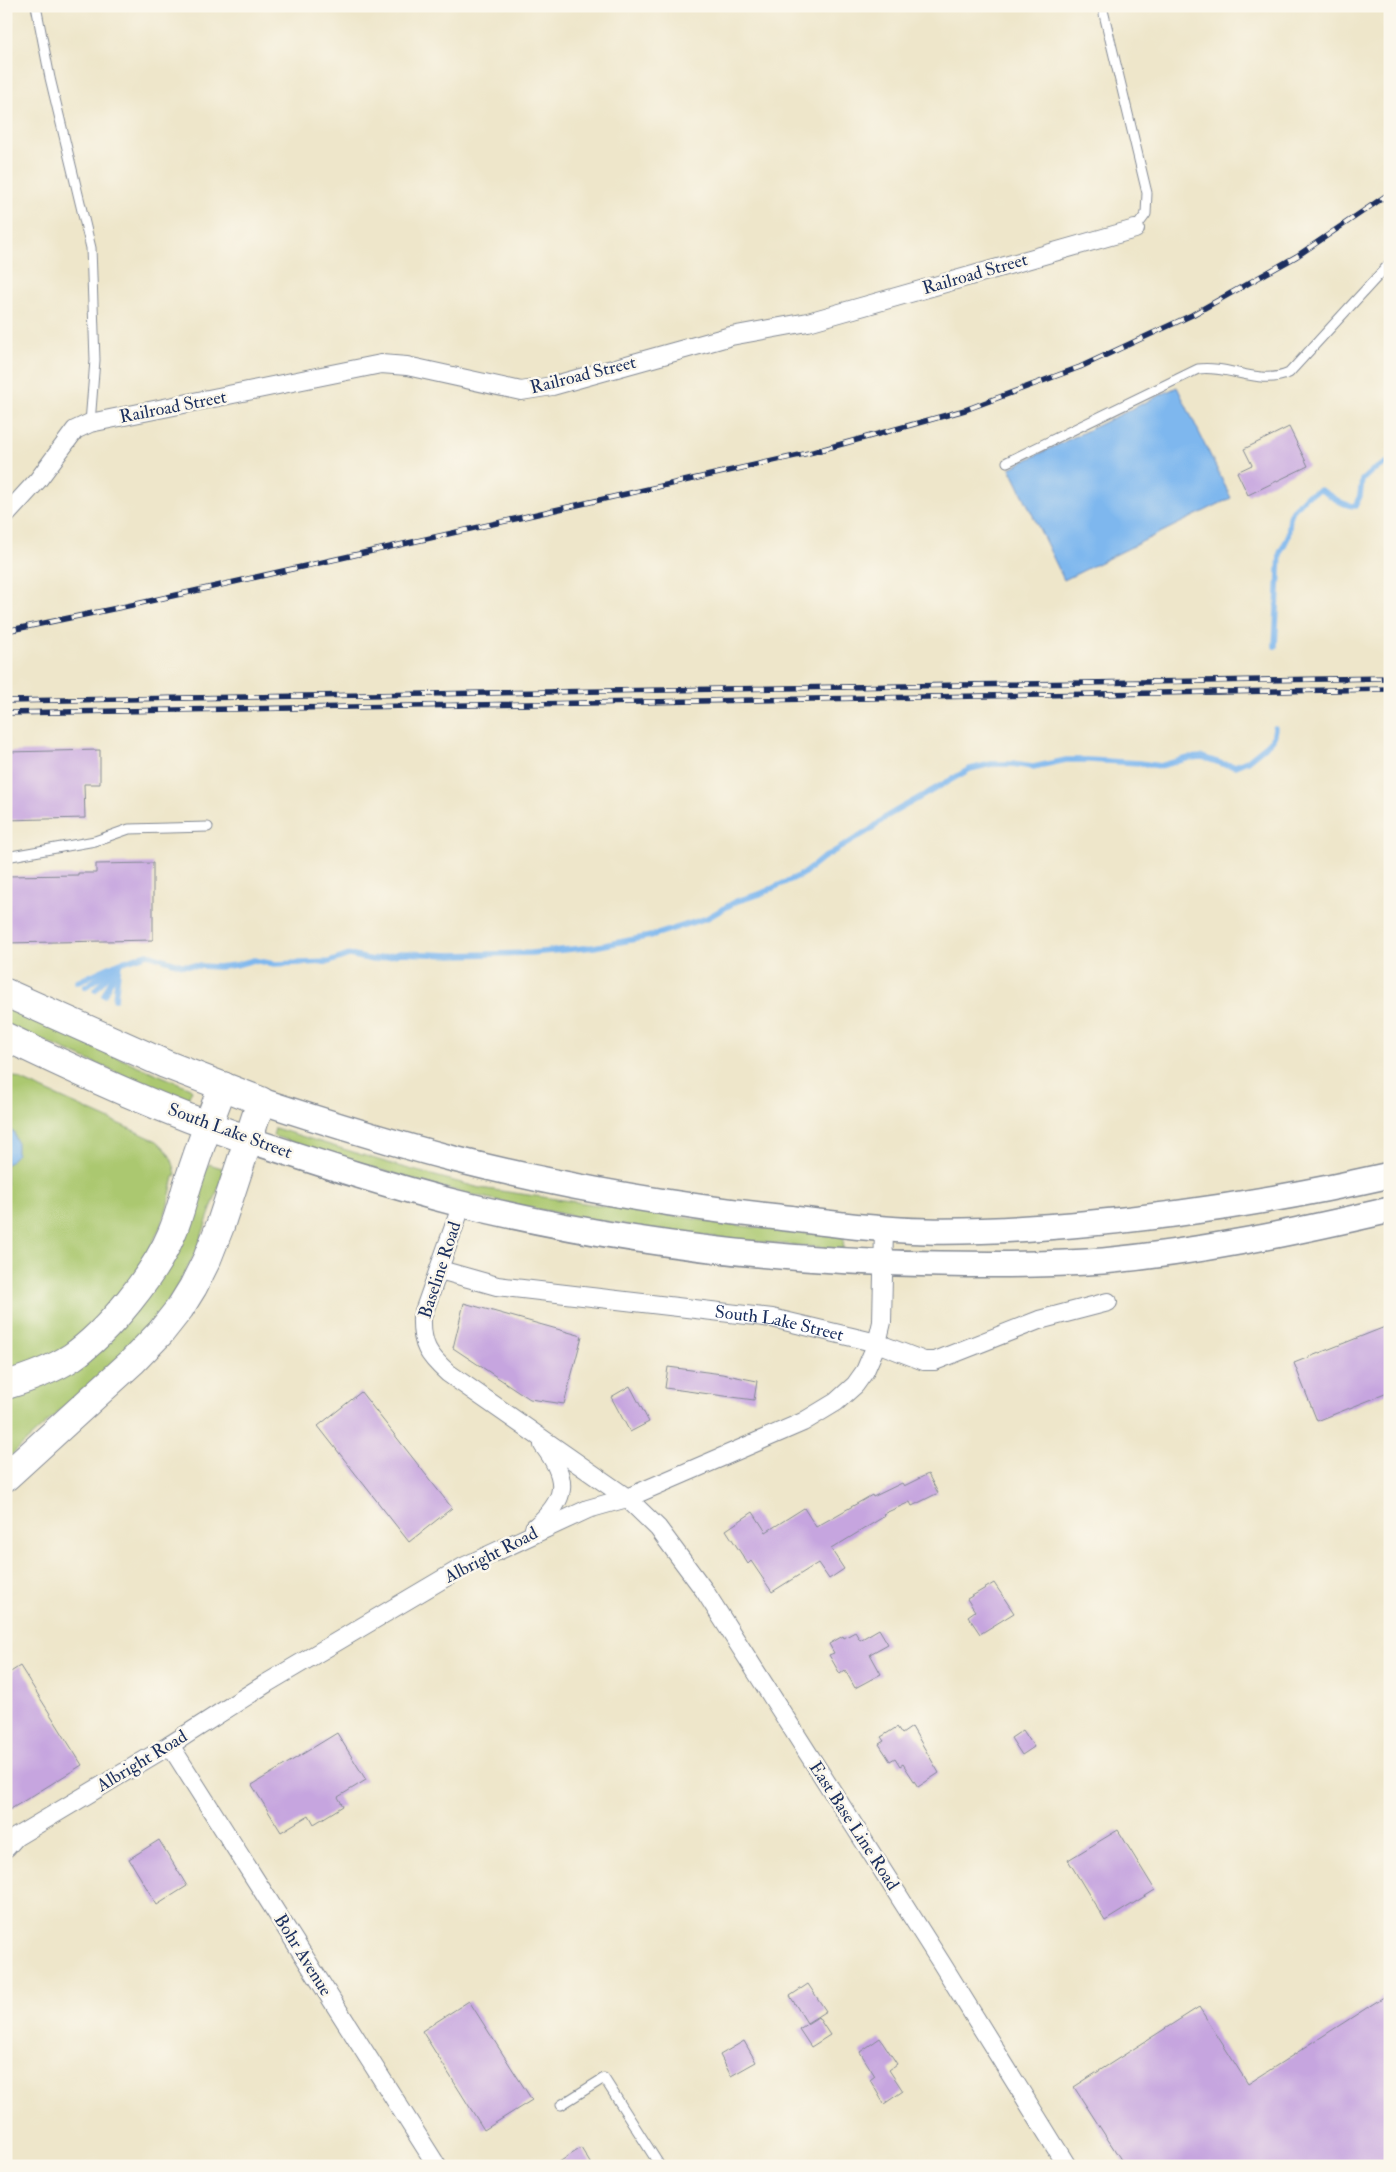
<svg xmlns="http://www.w3.org/2000/svg" width="1396" height="2172" font-family="'IM FELL Double Pica',serif">
  <rect width="100%" height="100%" fill="#fbf7ec"/>
  <filter id="ink" filterUnits="userSpaceOnUse"><feTurbulence type="fractalNoise" baseFrequency=".02" numOctaves="2"/><feDisplacementMap in="SourceGraphic" scale="10" xChannelSelector="R" yChannelSelector="G"/><feConvolveMatrix kernelMatrix="1 2 1 2 8 2 1 2 1" color-interpolation-filters="sRGB"/></filter>
  <filter id="wash" filterUnits="userSpaceOnUse"><feTurbulence type="fractalNoise" baseFrequency=".0096" numOctaves="4" result="noise"/><feDisplacementMap in="SourceGraphic" scale="20" xChannelSelector="R" yChannelSelector="G"/><feGaussianBlur stdDeviation="1.12" result="paint"/><feColorMatrix in="noise" values="0 0 0 0 0 0 0 0 0 0 0 0 0 0 0 0 0 1.4 0 .05"/><feComposite in="paint" operator="in"/></filter>
  <g filter="url(#wash)">
    <rect width="100%" height="100%" fill="#eee6ca"/>
    <g fill="#abc86f" stroke="#637c66">
      <polygon points="6,1006 75,1039 190,1088 192,1090 186,1103 6,1024"/>
      <path d="M6 1073 157 1141C169 1151 174 1161 176 1176L174 1177C170 1192 168 1210 161 1225 138 1278 99 1331 46 1358 33 1364 19 1367 6 1372Z"/>
      <path d="M275 1128 398 1166 480 1188 750 1227 835 1235 844 1237 843 1249C698 1239 554 1218 414 1180 367 1166 320 1151 273 1136Z"/>
      <polygon points="209,1164 225,1169 196,1252 170,1299 133,1344 6,1460 6,1394 77,1365"/>
    </g>
    <g fill="#7eb7ee" stroke="#4c73a6">
      <polygon points="1177,387 1231,498 1064,580 1010,468"/>
      <polygon points="6,1128 14,1132 17,1143 17,1154 6,1165"/>
    </g>
    <g fill="none" stroke-linecap="round" stroke-linejoin="round">
      <g stroke="#7eb7ee" stroke-width="5.5">
        <path d="M1275 646 1280 553 1288 537 1290 517 1293 510 1306 496 1320 490C1331 495 1342 506 1355 506L1360 496 1362 480 1373 470 1390 461"/>
        <polyline points="77,982 116,964"/>
        <polyline points="85,987 107,972"/>
        <polyline points="95,990 119,963 148,954 182,965 218,967 236,965 254,960 274,964 329,962 349,955 373,960 401,953 452,955 531,953 594,947 651,936 707,918 737,901 760,894 803,874 823,858 870,830 887,816 970,769 991,764 1012,764 1033,767 1066,760 1088,760 1140,763 1160,766 1189,758 1202,757 1223,764 1235,766 1247,761 1267,745 1273,739 1275,728"/>
        <polyline points="104,995 116,970"/>
        <polyline points="115,999 119,963"/>
      </g>
    </g>
    <g id="blocks">
      <g fill="#c6a5df">
        <polygon points="1289,427 1308,466 1248,495 1237,472 1252,465 1244,449"/>
        <polygon points="100,750 100,784 84,784 85,818 6,820 6,752"/>
        <polygon points="153,863 153,940 6,943 6,876 78,875 78,873 96,873 96,864"/>
        <polygon points="464,1303 582,1336 564,1404 530,1399 453,1348"/>
        <polygon points="1390,1325 1390,1392 1317,1421 1294,1363"/>
        <polygon points="668,1367 722,1374 757,1381 754,1400 665,1388"/>
        <polygon points="630,1386 649,1422 630,1432 611,1397"/>
        <polygon points="361,1392 452,1508 409,1542 318,1426"/>
        <polygon points="928,1474 938,1493 912,1506 910,1502 883,1514 885,1516 831,1549 844,1569 829,1579 818,1563 772,1592 751,1561 748,1564 726,1530 753,1512 766,1532 804,1508 816,1527 872,1495 873,1497 902,1483 904,1486"/>
        <polygon points="994,1583 1014,1613 980,1634 968,1616 975,1611 967,1599"/>
        <polygon points="879,1629 888,1644 870,1654 881,1674 855,1688 845,1670 840,1674 829,1655 834,1653 829,1644 843,1636 844,1638 855,1632 860,1640"/>
        <polygon points="20,1666 82,1765 6,1812 6,1675"/>
        <polygon points="897,1727 902,1734 912,1727 939,1773 918,1787 903,1764 900,1766 895,1758 890,1761 879,1744 884,1741 881,1737"/>
        <polygon points="1023,1730 1034,1747 1022,1755 1011,1738"/>
        <polygon points="337,1733 366,1780 338,1797 343,1806 314,1824 309,1815 281,1832 252,1785"/>
        <polygon points="1118,1830 1155,1890 1105,1921 1068,1860"/>
        <polygon points="159,1840 187,1886 157,1905 129,1859"/>
        <polygon points="808,1984 826,2011 807,2023 790,1996"/>
        <polygon points="1390,1993 1390,2166 1125,2166 1074,2087 1199,2007 1248,2084"/>
        <polygon points="469,2001 532,2100 484,2130 422,2031"/>
        <polygon points="818,2017 830,2035 811,2047 799,2029"/>
        <polygon points="880,2038 897,2064 889,2070 903,2091 884,2104 870,2080 875,2076 860,2052"/>
        <polygon points="744,2041 756,2062 731,2076 720,2055"/>
        <polygon points="581,2148 592,2166 553,2166"/>
      </g>
    </g>
  </g>
  <g filter="url(#ink)">
    <use href="#blocks" fill-opacity="0" stroke="#848a94" stroke-width="1"/>
    <g fill="none" stroke-linecap="round" stroke-linejoin="round">
      <defs>
        <g id="lane">
          <polyline points="36,6 50,78 91,248 95,360 90,423"/>
          <polyline points="1102,6 1147,193 1146,214 1135,229"/>
          <path d="M1007 462 1198 369C1228 365 1261 386 1289 373L1390 263"/>
          <polyline points="6,857 95,841 129,829 208,827"/>
          <polyline points="561,2105 604,2078 660,2166"/>
        </g>
        <g id="street">
          <polyline points="6,515 38,480 75,430 90,423 381,364 407,366 521,391 552,386 731,336 808,322 1135,229"/>
          <path d="M462 1204 422 1317C421 1345 428 1355 448 1373L627 1498 658 1528 704 1590 942 1964 1067 2166"/>
          <path id="s1" d="M440 1270 497 1286 772 1318 877 1343 924 1361H935L1039 1320 1108 1302"/>
          <path d="M534 1528C567 1500 570 1480 543 1445"/>
          <polyline points="170,1745 437,2166"/>
          <polyline points="6,1848 16,1837 170,1745 267,1683 463,1567 588,1509 627,1498 803,1422 836,1402 855,1385 865,1371 877,1343 882,1322 884,1229"/>
        </g>
        <g id="secondary">
          <path d="M261 1101C325 1122 389 1142 454 1159 561 1186 668 1205 778 1217 827 1223 877 1230 927 1231 975 1232 1023 1229 1071 1225 1179 1216 1284 1199 1390 1175"/>
          <path d="M249 1140C319 1163 389 1186 461 1204 617 1242 779 1262 940 1264 994 1265 1049 1265 1103 1261 1200 1252 1295 1232 1390 1210"/>
        </g>
        <g id="primary">
          <polyline points="6,993 165,1064 261,1101 220,1226 207,1259 193,1287 180,1308 161,1332 132,1362 6,1477"/>
          <path d="M6 1037C85 1075 166 1112 249 1140"/>
          <path d="M6 1385C30 1378 52 1370 72 1357 108 1332 155 1274 172 1233 179 1217 183 1199 188 1183 199 1150 210 1118 223 1086"/>
        </g>
      </defs>
      <use href="#lane" stroke="#848a94" stroke-width="11"/>
      <use href="#street" stroke="#848a94" stroke-width="20"/>
      <use href="#secondary" stroke="#848a94" stroke-width="28"/>
      <use href="#primary" stroke="#848a94" stroke-width="30"/>
      <use href="#lane" stroke="#fff" stroke-width="9"/>
      <use href="#street" stroke="#fff" stroke-width="18"/>
      <use href="#secondary" stroke="#fff" stroke-width="25"/>
      <use href="#primary" stroke="#fff" stroke-width="28"/>
      <defs>
        <g id="rail">
          <polyline points="6,631 132,605 813,452 965,410 1080,367 1192,315 1297,256 1390,193"/>
          <polyline points="6,701 1390,678"/>
          <polyline points="6,713 1390,689"/>
        </g>
      </defs>
      <use href="#rail" stroke="#1b2f5e" stroke-width="5.5"/>
      <use href="#rail" stroke="#fbf7ec" stroke-width="4" stroke-dasharray="11" stroke-linecap="butt"/>
    </g>
  </g>
  <g text-anchor="middle" dominant-baseline="central" stroke-width="5" stroke-linejoin="round" paint-order="stroke">
    <g font-size="18" fill="#1b2f5e" stroke="#fbf7ec">
      <text transform="translate(975 274) rotate(-16)">Railroad Street</text>
      <text transform="translate(583 375) rotate(-14)">Railroad Street</text>
      <text transform="translate(173 407) rotate(-11)">Railroad Street</text>
      <text transform="translate(230 1131) rotate(20)">South Lake Street</text>
      <text transform="translate(440 1270) rotate(-72)">Baseline Road</text>
      <text stroke="none"><textPath href="#s1" startOffset="344">South Lake Street</textPath></text>
      <text transform="translate(491 1555) rotate(-27)">Albright Road</text>
      <text transform="translate(142 1761) rotate(-31)">Albright Road</text>
      <text transform="translate(854 1826) rotate(57)">East Base Line Road</text>
      <text transform="translate(303 1955) rotate(58)">Bohr Avenue</text>
    </g>
  </g>
  <rect width="1396" height="2172" fill="none" stroke="#fbf7ec" stroke-width="25"/>
</svg>
